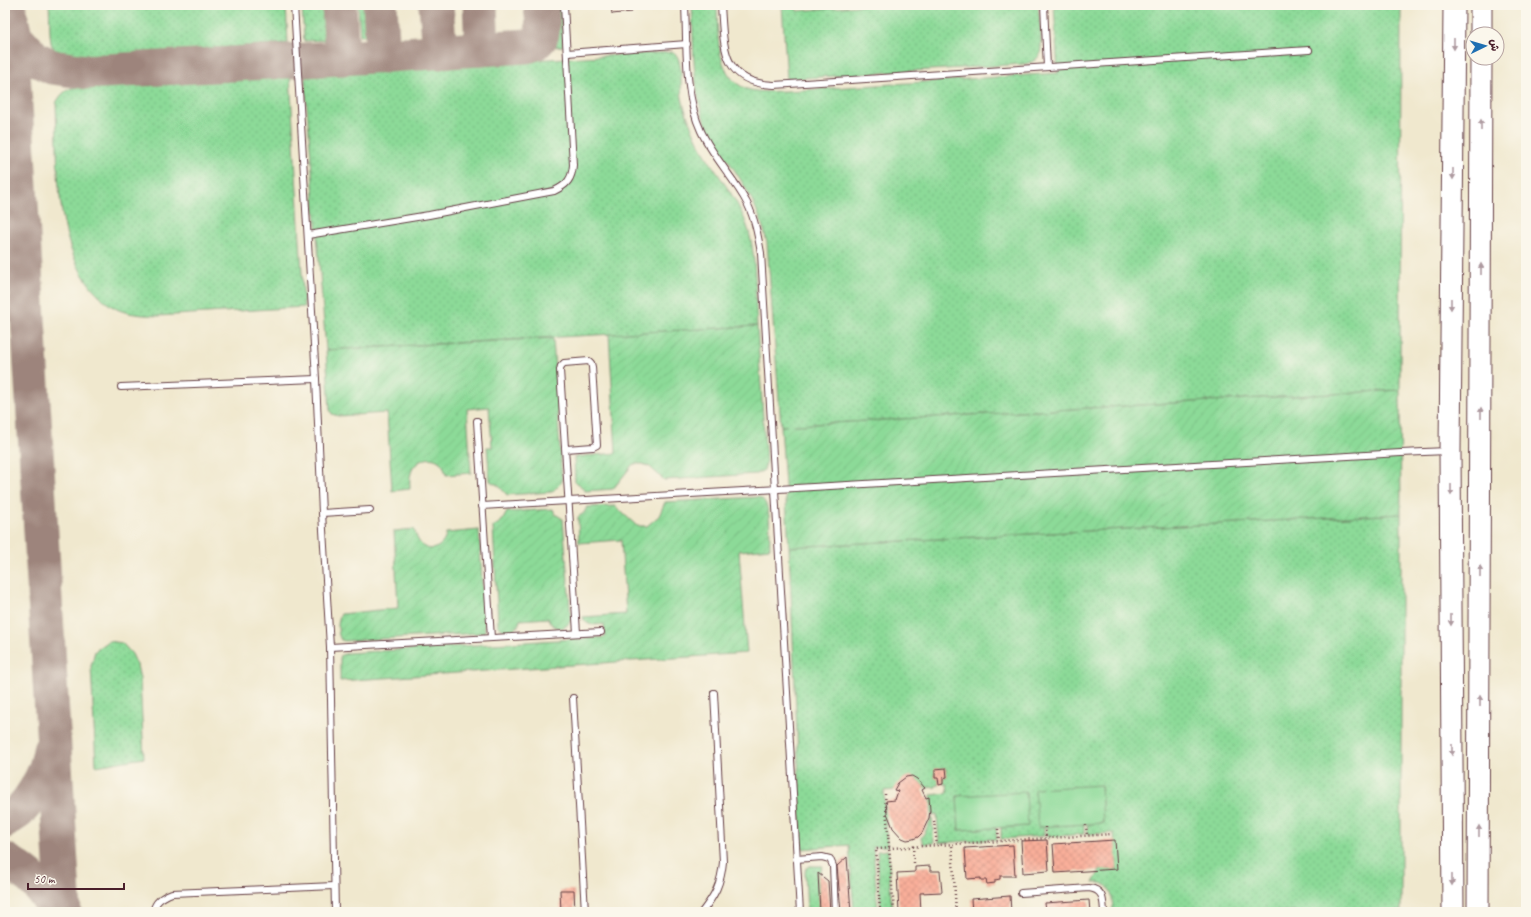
<svg xmlns="http://www.w3.org/2000/svg" width="1531" height="917" font-family="Caveat,'Playpen Sans Arabic',sans-serif">
  <defs>
    <pattern id="grass-dots" width="8" height="8" patternUnits="userSpaceOnUse"><rect width="8" height="8" fill="#8cda98"/><path d="M2 2h.1M6 6h.1" fill="none" stroke="#7abb83" stroke-width="1.8" stroke-linecap="round"/></pattern>
    <pattern id="garden-furrows" width="10" height="10" patternUnits="userSpaceOnUse"><rect width="10" height="10" fill="#8cda98"/><path d="M-1 1l2-2M0 10L10 0M9 11l2-2" fill="none" stroke="#7abb83"/></pattern>
    <pattern id="building-cross-hatch" width="8" height="8" patternUnits="userSpaceOnUse"><rect width="8" height="8" fill="#f9af9a"/><path d="M0 0l8 8M0 8l8-8" fill="none" stroke="#d79685"/></pattern>
  </defs>
  <rect width="100%" height="100%" fill="#fbf7ec"/>
  <filter id="ink" filterUnits="userSpaceOnUse"><feTurbulence type="fractalNoise" baseFrequency=".025" numOctaves="2"/><feDisplacementMap in="SourceGraphic" scale="8" xChannelSelector="R" yChannelSelector="G"/><feConvolveMatrix kernelMatrix="1 2 1 2 8 2 1 2 1" color-interpolation-filters="sRGB"/></filter>
  <filter id="wash" filterUnits="userSpaceOnUse"><feTurbulence type="fractalNoise" baseFrequency=".012" numOctaves="4" result="noise"/><feDisplacementMap in="SourceGraphic" scale="16" xChannelSelector="R" yChannelSelector="G"/><feGaussianBlur stdDeviation="0.9" result="paint"/><feColorMatrix in="noise" values="0 0 0 0 0 0 0 0 0 0 0 0 0 0 0 0 0 1.4 0 .05"/><feComposite in="paint" operator="in"/></filter>
  <g filter="url(#wash)">
    <rect width="100%" height="100%" fill="#f0e8ce"/>
    <g fill="url(#grass-dots)" stroke="#6b7c62">
      <path d="M49 5H286L288 43 71 58C64 57 56 53 52 46 49 40 50 14 49 5Z"/>
      <polygon points="302,5 324,5 326,40 304,41"/>
      <polygon points="358,5 370,5 371,35 360,36"/>
      <polygon points="554,5 561,5 563,46 556,47"/>
      <path d="M692 5H717C718 33 715 77 747 89 759 93 775 91 787 91L1058 73 1054 5H1401L1400 390 781 426 767 243C761 212 745 185 727 159 722 151 716 144 711 136 691 98 694 47 692 5Z"/>
      <path d="M782 5H796L797 11 867 5H1038C1039 16 1043 44 1040 54 1037 61 1030 63 1024 64L787 79Z"/>
      <path d="M673 52C684 58 680 86 682 98 684 108 688 118 692 128 706 165 738 193 749 232 757 261 755 296 757 326L326 350 305 82V79L308 74 317 72Z"/>
      <path d="M290 75 304 307 158 316C145 315 132 315 119 310 112 307 105 302 100 296 53 253 58 163 56 103 62 92 68 88 81 86Z"/>
      <path d="M1401 514V912H1113C1112 897 1113 881 1093 883L1100 870 1117 869 1114 833 1088 834 1087 824 1103 823 1101 785 1038 827H1044V836L1001 839V828L1028 826 957 796 959 830 996 828 997 839 939 843 937 815 932 816 931 795 948 793 947 784H943V778L947 777 946 768 935 769V778H938L939 785H936V787L925 788C913 772 905 773 894 790L884 791 887 846 873 847 878 912H854L849 845 802 849 789 547Z"/>
      <polygon points="109,641 122,643 132,654 137,665 140,679 144,758 96,766 91,666 95,651"/>
      <polygon points="932,817 934,843 924,844 921,838 925,832"/>
      <polygon points="1084,824 1084,834 1047,837 1046,826"/>
      <polygon points="888,850 892,912 881,912 877,851"/>
      <polygon points="810,866 823,866 819,874 818,873 820,912 807,912 805,872 806,868"/>
    </g>
    <g fill="url(#garden-furrows)" stroke="#6b7c62">
      <polygon points="757,326 766,463 764,470 756,474 664,480 650,467 643,464 633,464 613,489 585,491 579,484 575,482 574,457 616,453 609,334"/>
      <path d="M553 338 562 482 552 492 507 495 499 486 490 481 487 447H492L489 407 467 409 471 473 446 475C445 471 444 466 441 463 431 453 414 461 411 473 409 478 410 484 410 489L392 491 387 413 338 416 332 414 330 410 326 350Z"/>
      <polygon points="1400,390 1401,514 789,547 781,426"/>
      <path d="M758 497C773 500 769 535 770 548L739 551 747 653 340 681V658L341 655 348 653 605 637 604 624C595 625 586 627 583 617L626 614 621 540 579 543 578 517 584 513 587 507 615 506 637 526H647L659 516 665 502Z"/>
      <path d="M553 509 555 514 563 519 571 619C567 632 552 630 548 618L520 620C518 632 506 636 498 625L493 527 502 521 507 512Z"/>
      <path d="M414 529C416 535 417 540 421 544 431 555 446 545 446 533L479 530 485 631 482 633 345 641 341 640C337 634 337 620 341 614L398 608 394 531Z"/>
    </g>
    <g fill="#8cda98" stroke="#6b7c62">
      <polygon points="1101,785 1103,823 1038,827 1035,789"/>
      <polygon points="1026,792 1028,826 959,830 957,796"/>
    </g>
    <g fill="none" stroke-linecap="round" stroke-linejoin="round">
      <g stroke="#9d847c" stroke-width="35">
        <polyline points="9,5 64,912"/>
        <polyline points="339,5 342,58"/>
        <polyline points="380,5 383,56"/>
        <polyline points="436,5 440,52"/>
        <polyline points="480,5 482,49"/>
        <path d="M11 19 15 36 35 58 52 67 87 72 342 58 527 46C549 41 542 23 541 5"/>
        <path d="M5 821C9 818 14 815 18 812 34 797 47 772 50 750"/>
        <path d="M5 860C31 874 41 887 57 912"/>
      </g>
    </g>
    <g id="blocks">
      <g fill="url(#building-cross-hatch)">
        <polygon points="611,5 631,5 632,12 612,14"/>
        <polygon points="946,768 947,777 943,778 943,784 939,785 938,778 935,778 935,769"/>
        <polygon points="912,776 917,779 925,788 922,790 926,798 929,797 930,810 929,818 922,833 918,837 913,839 907,840 902,838 893,828 887,813 886,801 895,800 898,791 894,790 898,783 906,777"/>
        <polygon points="1047,840 1049,871 1023,873 1021,841"/>
        <polygon points="1115,840 1117,869 1055,873 1053,844"/>
        <polygon points="1013,845 1015,876 1000,876 1000,879 995,880 995,883 987,884 986,880 981,880 981,878 967,879 965,848"/>
        <polygon points="847,857 851,912 841,912 837,866"/>
        <polygon points="930,866 930,871 940,871 942,892 920,893 921,912 899,912 897,873 915,872 915,867"/>
        <polygon points="818,873 828,881 830,912 820,912"/>
        <polygon points="560,890 574,890 575,912 561,912"/>
        <polygon points="1010,896 1011,912 972,912 971,899"/>
        <polygon points="1089,900 1090,912 1046,912 1045,903"/>
      </g>
    </g>
  </g>
  <g filter="url(#ink)">
    <use href="#blocks" fill-opacity="0" stroke="#633d43" stroke-width="1"/>
    <g fill="none" stroke-linecap="round" stroke-linejoin="round">
      <defs>
        <g id="service">
          <polyline points="294,5 316,379 322,513 330,647 335,912"/>
          <path d="M685 5C687 45 684 95 701 131 713 157 734 178 747 203 755 219 758 236 761 253L800 912"/>
          <path d="M721 5C724 46 721 83 774 85L1309 50"/>
          <polyline points="1044,5 1047,67"/>
          <polyline points="567,53 687,44"/>
          <path d="M308 235 429 215 554 191C567 185 572 179 573 165L564 5"/>
          <polyline points="121,387 316,379"/>
          <polyline points="477,421 491,638"/>
          <polyline points="566,449 593,447 597,445 592,367 591,363 589,361 564,363 561,366 560,370 577,633"/>
          <polyline points="482,506 1401,453 1447,451"/>
          <polyline points="322,513 370,510"/>
          <polyline points="330,647 601,632"/>
          <polyline points="573,698 585,912"/>
          <polyline points="796,859 822,857 830,859 833,866 835,912"/>
          <path d="M1021 893 1089 888C1104 890 1103 900 1104 912"/>
          <path d="M153 912C155 901 162 897 172 893L334 886"/>
          <path d="M702 912C715 895 721 884 723 862L714 693"/>
        </g>
        <g id="trunk">
          <polyline points="1481,34 1481,5"/>
          <polyline points="1453,912 1450,451 1454,5"/>
          <polyline points="1478,912 1481,58"/>
        </g>
      </defs>
      <use href="#service" stroke="#633d43" stroke-width="8"/>
      <use href="#trunk" stroke="#633d43" stroke-width="23"/>
      <g stroke="#633d43" stroke-width="2.5" stroke-dasharray="1 3" stroke-linecap="butt">
        <polyline points="885,794 894,912"/>
        <polyline points="934,821 937,845"/>
        <polyline points="1086,825 1087,835"/>
        <polyline points="1045,827 1046,838"/>
        <polyline points="998,829 999,841"/>
        <polyline points="913,846 914,863"/>
        <polyline points="880,912 876,849 1112,834"/>
        <polyline points="949,912 956,912 952,844"/>
      </g>
      <use href="#service" stroke="#fff" stroke-width="6"/>
      <use href="#trunk" stroke="#fff" stroke-width="21"/>
    </g>
    <defs><path id="oneway-solid" d="M-6-.8H1V-3.2L6.5 0L1 3.2V.8H-6Z"/></defs>
    <g fill="#ae9aa0">
      <use href="#oneway-solid" transform="translate(1454 44) rotate(90)"/>
      <use href="#oneway-solid" transform="translate(1481 125) rotate(-90)"/>
      <use href="#oneway-solid" transform="translate(1453 174) rotate(90)"/>
      <use href="#oneway-solid" transform="translate(1481 269) rotate(-90)"/>
      <use href="#oneway-solid" transform="translate(1451 304) rotate(90)"/>
      <use href="#oneway-solid" transform="translate(1481 413) rotate(-90)"/>
      <use href="#oneway-solid" transform="translate(1451 490) rotate(90)"/>
      <use href="#oneway-solid" transform="translate(1480 571) rotate(-90)"/>
      <use href="#oneway-solid" transform="translate(1451 620) rotate(90)"/>
      <use href="#oneway-solid" transform="translate(1480 701) rotate(-90)"/>
      <use href="#oneway-solid" transform="translate(1452 750) rotate(90)"/>
      <use href="#oneway-solid" transform="translate(1479 831) rotate(-90)"/>
      <use href="#oneway-solid" transform="translate(1452 880) rotate(90)"/>
    </g>
  </g>
  <rect width="1531" height="917" fill="none" stroke="#fbf7ec" stroke-width="20"/>
  <g transform="translate(1485 46) rotate(85)"><circle r="19" fill="#fbf7ec" stroke="#b4a19f"/>
  <path d="M0-3L7 15L0 10L-7 15Z" fill="#1f6fb2"/>
  <text y="-6" font-size="11" font-weight="bold" text-anchor="middle" fill="#4a1f2b">ش</text>
  </g>
  <path d="M28 883v6h96v-6" fill="none" stroke="#4a1f2b" stroke-width="2"/>
  <text x="34" y="883" font-size="12" fill="#4a1f2b" stroke="#fbf7ec" stroke-width="3" paint-order="stroke">50 m</text>
</svg>
